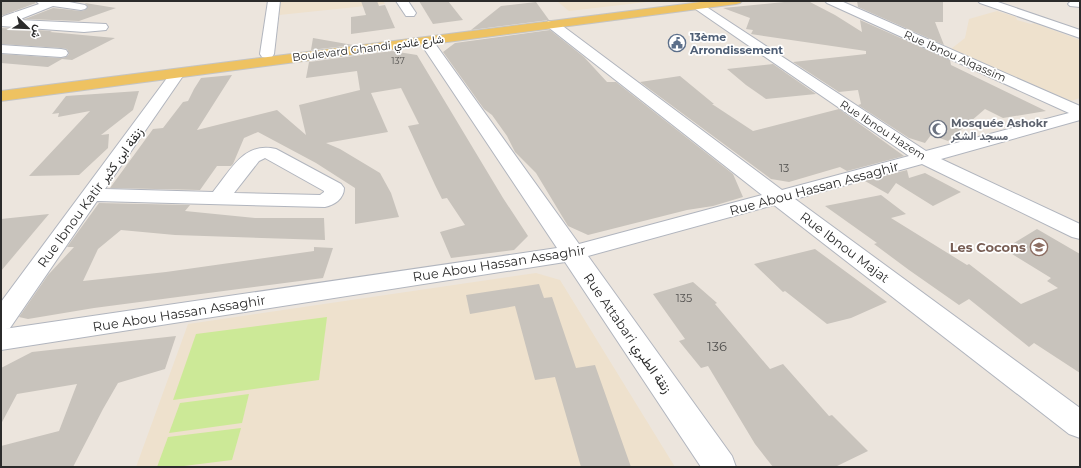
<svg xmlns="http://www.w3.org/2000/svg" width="1081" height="468" font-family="Montserrat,Vazirmatn,sans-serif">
  <rect width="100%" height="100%" fill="#ece5dd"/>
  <g fill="#eee1cd">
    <polygon points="280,1 383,1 385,4 279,15"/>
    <polygon points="557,1 655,1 569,11"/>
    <polygon points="997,11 1016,17 1017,20 1031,24 1034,23 1080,40 1080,98 1071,101 951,49 965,38 969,19"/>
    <polygon points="536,273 560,280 675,467 136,467 188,324"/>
  </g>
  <g fill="#cce997">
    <polygon points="327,317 319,380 173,400 196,334"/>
    <polygon points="249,394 242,423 169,433 180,403"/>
    <polygon points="241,428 232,460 176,467 157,467 168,437"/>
  </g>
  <g fill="#c8c3bc">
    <polygon points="1,1 34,1 36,3 1,16"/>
    <polygon points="361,1 377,1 379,6 385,5 395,28 351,34 351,17 366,15"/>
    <polygon points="419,1 448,1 463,20 433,24"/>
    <polygon points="794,1 808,1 835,15 862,32 860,20 950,60 951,65 1046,111 1003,118 985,109 948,141 931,135 925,143 909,138 858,105 861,104 858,90 839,92 793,62 866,54 866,51 751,34 753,30 746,29 750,18 723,8"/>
    <polygon points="857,1 943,1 943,22 935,22 944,45 858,7"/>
    <polygon points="536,2 549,20 471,30 501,6"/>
    <polygon points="85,3 116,8 79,21 25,19 53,8 81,11 85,10 88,7"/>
    <polygon points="1,28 52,31 50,32 115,38 72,60 62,59 48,67 1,63 1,54 61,58 66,57 69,54 67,49 61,48 1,44"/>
    <polygon points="550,30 584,57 607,82 616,82 733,174 743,197 713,206 687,210 588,235 568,226 536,173 515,152 507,136 492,115 484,109 443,52 455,43"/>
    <polygon points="313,38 353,45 311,50"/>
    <polygon points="392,51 417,55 503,198 528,236 514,250 451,258 440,232 465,225 447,198 442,199 435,185 408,126 419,124 401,88 371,93 388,132 326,143 340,149 380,173 391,193 399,217 355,224 355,188 316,163 258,132 244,138 233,164 231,166 217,166 200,190 110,188 153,129 163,128 183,102 188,101 194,89 201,78 232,75 197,130 277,110 306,135 299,105 360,90 357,71 306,78 309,62"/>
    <polygon points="773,64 816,94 766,99 746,85 727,69"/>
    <polygon points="680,76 714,104 712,104 753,131 839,109 904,156 847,171 840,167 789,182 771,179 640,82"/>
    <polygon points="139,91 133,110 101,135 109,134 108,148 79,175 29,176 90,111 58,117 59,113 52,114 66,96"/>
    <polygon points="907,170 909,178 925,173 961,192 933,206 896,183 888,194 865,181"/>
    <polygon points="881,195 906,214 891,218 967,265 969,264 1021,304 1058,288 1047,281 1051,278 1004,249 1037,229 1080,254 1080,373 1034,343 1029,347 969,299 959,305 909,270 874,244 877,243 825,206"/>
    <polygon points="99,203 190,205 185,211 255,218 324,218 325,240 175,235 121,230 98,249 83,281 166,272 314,251 314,247 333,248 323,278 94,308 28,319 19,317 48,275 74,247 67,247"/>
    <polygon points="49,214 1,271 1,219"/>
    <polygon points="815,249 868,288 887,302 851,318 827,324 785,291 783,292 754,264"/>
    <polygon points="693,282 717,303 715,304 770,369 783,364 829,416 832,415 868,451 835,467 773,467 755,444 708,366 701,368 679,341 685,339 653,294"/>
    <polygon points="539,284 544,298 552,297 576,368 595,365 631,467 581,467 555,377 535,380 515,306 470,314 466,295"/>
    <polygon points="176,336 165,369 118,383 103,409 73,467 1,467 1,446 59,431 77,384 17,394 1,424 1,368 32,352"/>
  </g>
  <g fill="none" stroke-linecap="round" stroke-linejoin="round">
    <defs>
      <g id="street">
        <polygon points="36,1 64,1 85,5 87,7 85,9 81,10 53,6 18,20 106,24 108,27 106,30 84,32 1,26 1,18 4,16 39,4"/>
        <polygon points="268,1 280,1 274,54 272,57 267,58 262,57 260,54"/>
        <polygon points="396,1 408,1 416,13 414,16 406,16"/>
        <path d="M825 1H841L1080 106V120L941 159 1080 224V239L1072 237 922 164 795 199 1080 408V438L1069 434 774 205 588 256 732 456 736 467H701L565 262 1 350V302L173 70 178 69 183 70 185 73 105 189 213 192C231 170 244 141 276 149L341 184 344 188C344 199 334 205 325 207L97 201 10 328 4 329 557 248 419 41 421 38H431L579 244 762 195 548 27 546 24 548 21H556L782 190 909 156 694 8 692 6 694 4H702L926 151 1069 113 827 3ZM265 158 324 191V192L320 195 234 193 259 161Z"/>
        <polygon points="978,1 995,1 1080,30 1080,38 980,3"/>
        <polygon points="1080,1 1080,7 1070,6 1068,4 1070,2"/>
        <polygon points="1,45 61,49 66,50 68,53 66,56 61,57 1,53"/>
      </g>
      <polygon id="primary" points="709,1 742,1 740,3 736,4 1,101 1,91"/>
    </defs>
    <use href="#street" stroke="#b1b5be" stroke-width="2"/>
    <use href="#primary" stroke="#c4c4c4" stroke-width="2"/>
    <use href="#street" fill="#fff" fill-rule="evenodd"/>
    <use href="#primary" fill="#eec261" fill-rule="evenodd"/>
  </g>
  <defs>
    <symbol id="civic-ring" viewBox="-11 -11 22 22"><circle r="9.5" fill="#fff" stroke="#5c6f8a" stroke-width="1.5"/><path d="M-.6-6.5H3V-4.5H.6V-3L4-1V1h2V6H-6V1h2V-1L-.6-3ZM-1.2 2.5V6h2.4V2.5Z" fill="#5c6f8a"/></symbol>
    <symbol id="mosque-ring" viewBox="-11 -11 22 22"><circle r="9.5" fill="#fff" stroke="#6b7280" stroke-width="1.5"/><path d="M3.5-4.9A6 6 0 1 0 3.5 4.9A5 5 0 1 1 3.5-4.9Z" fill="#6b7280"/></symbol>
    <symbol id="school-ring" viewBox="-11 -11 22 22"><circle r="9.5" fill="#fff" stroke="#8d6e63" stroke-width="1.5"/><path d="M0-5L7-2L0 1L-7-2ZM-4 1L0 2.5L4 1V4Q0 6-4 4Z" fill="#8d6e63"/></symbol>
  </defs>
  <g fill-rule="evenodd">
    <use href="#civic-ring" x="667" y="33" width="20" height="20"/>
    <use href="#mosque-ring" x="928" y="119" width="20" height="20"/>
    <use href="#school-ring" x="1029" y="237" width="20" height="20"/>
  </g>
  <g text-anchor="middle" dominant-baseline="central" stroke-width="3.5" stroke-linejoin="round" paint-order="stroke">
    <g font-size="9" fill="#52514f">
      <text x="398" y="60">137</text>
    </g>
    <g font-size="11" font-weight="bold" fill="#4e5e75" stroke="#fff" text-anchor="start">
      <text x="690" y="37">13ème<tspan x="690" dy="13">Arrondissement</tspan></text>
    </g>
    <g font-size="11" fill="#2b2b2b" stroke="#fff">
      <text transform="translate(368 48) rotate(-7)">Boulevard Ghandi شارع غاندي</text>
      <text transform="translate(955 56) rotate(24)">Rue Ibnou Alqassim</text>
      <text transform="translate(883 130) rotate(33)">Rue Ibnou Hazem</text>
    </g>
    <g font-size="11" font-weight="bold" fill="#5b616d" stroke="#fff" text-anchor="start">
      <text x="951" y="123">Mosquée Ashokr<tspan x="951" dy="13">مسجد الشكر</tspan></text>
    </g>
    <g font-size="11" fill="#52514f">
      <text x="784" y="168">13</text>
      <text x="684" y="298">135</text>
    </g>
    <g font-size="13" fill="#2b2b2b" stroke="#fff">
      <text transform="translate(814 188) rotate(-15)">Rue Abou Hassan Assaghir</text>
      <text transform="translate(90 197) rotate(-54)">Rue Ibnou Katir زنقة ابن كثير</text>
      <text transform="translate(845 247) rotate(37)">Rue Ibnou Majat</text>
      <text transform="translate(499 263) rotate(-9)">Rue Abou Hassan Assaghir</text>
      <text transform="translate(179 313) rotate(-9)">Rue Abou Hassan Assaghir</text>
      <text transform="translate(628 333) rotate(55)">Rue Attabari زنقة الطبري</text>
    </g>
    <g font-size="13" font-weight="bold" fill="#785e54" stroke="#fff" text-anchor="end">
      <text x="1026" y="247">Les Cocons</text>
    </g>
    <g font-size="13" fill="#52514f">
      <text x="717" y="346">136</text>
    </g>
  </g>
  <rect width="1081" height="468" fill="none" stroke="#2b2b2b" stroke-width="4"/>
  <g transform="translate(28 28) rotate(113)" stroke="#ffffff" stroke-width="3" paint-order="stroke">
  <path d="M0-3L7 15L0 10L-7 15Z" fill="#2b2b2b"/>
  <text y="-6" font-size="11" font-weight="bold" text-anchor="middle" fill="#2b2b2b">ش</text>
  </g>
</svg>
